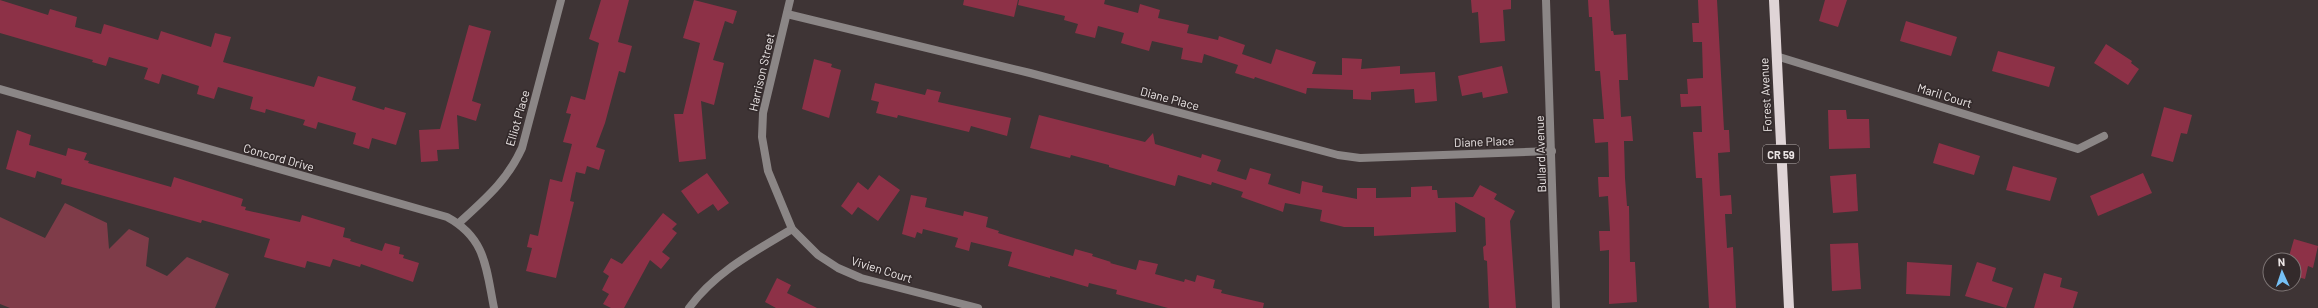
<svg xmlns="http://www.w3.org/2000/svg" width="2318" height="308" font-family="Barlow,sans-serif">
  <rect width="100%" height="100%" fill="#3e3435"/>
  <polygon fill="#7f3c49" points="65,203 107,223 109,249 129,229 149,238 146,266 167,276 187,257 229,274 215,308 10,308 0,304 0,217 45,238"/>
  <g fill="#8d3147">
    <polygon points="0,0 48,15 50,9 77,17 75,27 101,34 104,24 158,40 161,31 211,47 215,33 231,37 223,62 314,87 318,76 356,87 352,100 384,110 385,107 406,113 396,145 372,138 369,149 353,144 356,133 318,122 316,129 303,125 305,120 266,109 265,113 250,109 253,97 218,87 214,99 197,94 199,86 162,74 159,84 144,79 148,68 109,57 106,66 92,62 93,60 0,33"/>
    <polygon points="601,0 629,0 618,42 632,46 625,73 619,71 605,123 596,147 605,150 599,170 587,166 585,174 576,172 570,201 574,202 556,278 526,271 532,248 527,247 530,234 538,236 550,179 562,182 572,144 563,142 571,114 566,113 571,96 585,100 599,43 589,39"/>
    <polygon points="694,0 737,11 733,24 725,21 713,60 724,63 714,105 701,101 706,159 679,162 674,114 683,114 700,43 683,38"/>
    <polygon points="964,0 1018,0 1014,17 963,5"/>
    <polygon points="1019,0 1105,0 1104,4 1138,13 1140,4 1160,10 1158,18 1189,25 1187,33 1218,40 1219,36 1245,45 1242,54 1271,64 1276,49 1316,62 1312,74 1342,75 1342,58 1362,59 1361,69 1400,66 1400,74 1435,72 1437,101 1415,103 1414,89 1371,92 1371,100 1353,99 1353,90 1307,88 1306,94 1255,77 1254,79 1235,73 1238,65 1204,54 1202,63 1181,59 1183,48 1152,41 1149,51 1121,43 1124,33 1098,26 1095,38 1075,33 1078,24 1064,20 1065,16 1018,5"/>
    <polygon points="1471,0 1511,0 1511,9 1503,10 1505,41 1480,43 1478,12 1472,13"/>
    <polygon points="1588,0 1609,0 1611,31 1613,31 1614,35 1626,34 1628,80 1619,80 1621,117 1631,116 1633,141 1624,141 1625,178 1627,206 1629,206 1630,262 1635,262 1637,302 1609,304 1609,250 1600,251 1599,231 1610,231 1608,196 1599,197 1598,177 1609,177 1608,142 1595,143 1593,119 1604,119 1600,71 1595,71 1592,17 1589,17"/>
    <polygon points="1698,0 1717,0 1724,130 1729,130 1730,152 1718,153 1720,196 1731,195 1732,214 1725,214 1727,248 1733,247 1736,308 1709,308 1702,178 1696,178 1693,132 1702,132 1701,106 1681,107 1680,94 1688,94 1687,79 1703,78 1702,42 1693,42 1692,23 1699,23"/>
    <polygon points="1825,0 1847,0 1838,27 1819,21"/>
    <polygon points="1906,21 1957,37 1951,56 1900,41"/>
    <polygon points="469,25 491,31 472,101 481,104 476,121 457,115 459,149 437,150 438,161 421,162 419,130 440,129"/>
    <polygon points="2106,44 2132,61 2131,63 2139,69 2128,85 2094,63"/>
    <polygon points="1998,51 2055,67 2049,87 1992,71"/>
    <polygon points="814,59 832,64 831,67 841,70 829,118 802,109"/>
    <polygon points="1502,66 1508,93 1483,98 1482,92 1462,96 1458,76"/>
    <polygon points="875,83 925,95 927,89 941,92 938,102 1011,118 1007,136 971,126 969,132 898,115 897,118 876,113 879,102 871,100"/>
    <polygon points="2164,107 2192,115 2187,134 2181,133 2173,162 2151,156"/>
    <polygon points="1828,110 1846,110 1847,119 1869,119 1870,148 1829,149"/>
    <polygon points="1039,115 1145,142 1153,133 1155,144 1201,158 1202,154 1221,160 1217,171 1246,180 1250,168 1271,174 1268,184 1300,194 1302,181 1323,186 1322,192 1357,199 1357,188 1376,188 1376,198 1411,197 1411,187 1432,186 1432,190 1437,190 1438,198 1473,197 1480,185 1497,194 1494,199 1515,211 1510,221 1516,308 1489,308 1487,261 1484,260 1483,247 1486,245 1485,218 1455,202 1456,232 1374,236 1374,227 1344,227 1320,221 1322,210 1285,203 1283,212 1241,197 1243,192 1212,182 1211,185 1178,175 1175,186 1109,167 1109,165 1071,155 1070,158 1030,148"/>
    <polygon points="17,130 31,135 29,145 66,156 68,148 87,153 84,160 89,161 88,163 171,187 174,177 243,199 241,206 246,207 245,210 300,222 302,215 345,228 343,237 351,239 350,241 382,251 385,243 400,247 399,254 404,255 403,258 419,263 413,282 361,264 360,267 333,259 330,267 307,261 305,268 264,257 270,239 202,220 201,223 61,184 62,179 37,171 35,178 6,169"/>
    <polygon points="1939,143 1980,156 1974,175 1933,163"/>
    <polygon points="2013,166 2057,178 2050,201 2006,190"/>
    <polygon points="707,173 729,203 718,211 713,204 698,214 681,191"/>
    <polygon points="2143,173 2152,193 2098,216 2090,196"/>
    <polygon points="1856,174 1858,211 1833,213 1830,176"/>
    <polygon points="879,175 900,190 878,221 858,207 852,215 841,206 858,182 868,190"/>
    <polygon points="911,195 927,198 925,207 963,216 964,211 988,217 986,227 999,231 998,233 1073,256 1075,249 1093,254 1092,256 1111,262 1110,263 1136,270 1139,260 1158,264 1155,274 1184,282 1185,279 1195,282 1197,275 1215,280 1213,288 1222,290 1221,293 1264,303 1263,308 1168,308 1116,294 1117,290 1089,283 1088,287 1050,276 1050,278 1008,266 1012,252 971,242 969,251 955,247 958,238 923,229 922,234 917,232 915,238 902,234"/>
    <polygon points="663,213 677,224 672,229 677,233 662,252 670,258 661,269 650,260 624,308 611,308 603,304 609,294 602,290 609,276 603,272 611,258 622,264"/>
    <polygon points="2294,239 2318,246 2313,268 2308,266 2305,279 2294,276 2294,260 2288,260"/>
    <polygon points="1858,243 1861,289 1832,291 1830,244"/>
    <polygon points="1907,262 1952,265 1950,296 1906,294"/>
    <polygon points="1977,262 1996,268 1992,281 2013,288 2006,308 1965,296"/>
    <polygon points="2044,273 2062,278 2060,287 2078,292 2073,308 2034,308"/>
    <polygon points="777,278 791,285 787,293 817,308 776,308 765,302"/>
  </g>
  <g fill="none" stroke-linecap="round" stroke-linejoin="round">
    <g stroke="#8b8686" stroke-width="8">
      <polyline points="790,0 763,113 762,137 768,171 792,229 818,255 838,268 861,278 978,308"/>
      <polyline points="1546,0 1556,308"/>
      <polyline points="787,14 1030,73 1338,155 1360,158 1552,151"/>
      <polyline points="1776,56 2078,149 2104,136"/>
      <path d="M0 89 447 217C486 238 486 268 494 308"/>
      <path d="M459 223C485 199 507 181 522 148L561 0"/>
      <path d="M689 308C715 272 754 252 792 229"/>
    </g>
    <polyline stroke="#dfd4d6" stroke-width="10" points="1774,0 1789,308"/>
  </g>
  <g text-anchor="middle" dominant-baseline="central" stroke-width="3.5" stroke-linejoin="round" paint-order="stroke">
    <rect fill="#332a2b" stroke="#b4adad" stroke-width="1" x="1763" y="145" width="36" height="18" rx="3"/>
    <g font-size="11" font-weight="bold" fill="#ebe5e5">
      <text x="1781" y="154">CR 59</text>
    </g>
    <g font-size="12" fill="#ebe5e5" stroke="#332a2b">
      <text transform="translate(761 72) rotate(-77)">Harrison Street</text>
      <text transform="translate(1765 95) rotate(-93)">Forest Avenue</text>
      <text transform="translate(1945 95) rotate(17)">Maril Court</text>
      <text transform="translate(1170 98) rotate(15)">Diane Place</text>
      <text transform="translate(517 118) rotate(-74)">Elliot Place</text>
      <text transform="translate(1484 141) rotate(-2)">Diane Place</text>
      <text transform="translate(1540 154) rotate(-92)">Bullard Avenue</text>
      <text transform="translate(279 157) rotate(16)">Concord Drive</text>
      <text transform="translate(882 269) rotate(17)">Vivien Court</text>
    </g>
  </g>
  <g transform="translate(2282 272) rotate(357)"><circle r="19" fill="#332a2b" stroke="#7d7575"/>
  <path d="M0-3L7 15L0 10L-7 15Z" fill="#75c0f6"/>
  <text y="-6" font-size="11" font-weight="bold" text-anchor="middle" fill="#ebe5e5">N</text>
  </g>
</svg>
